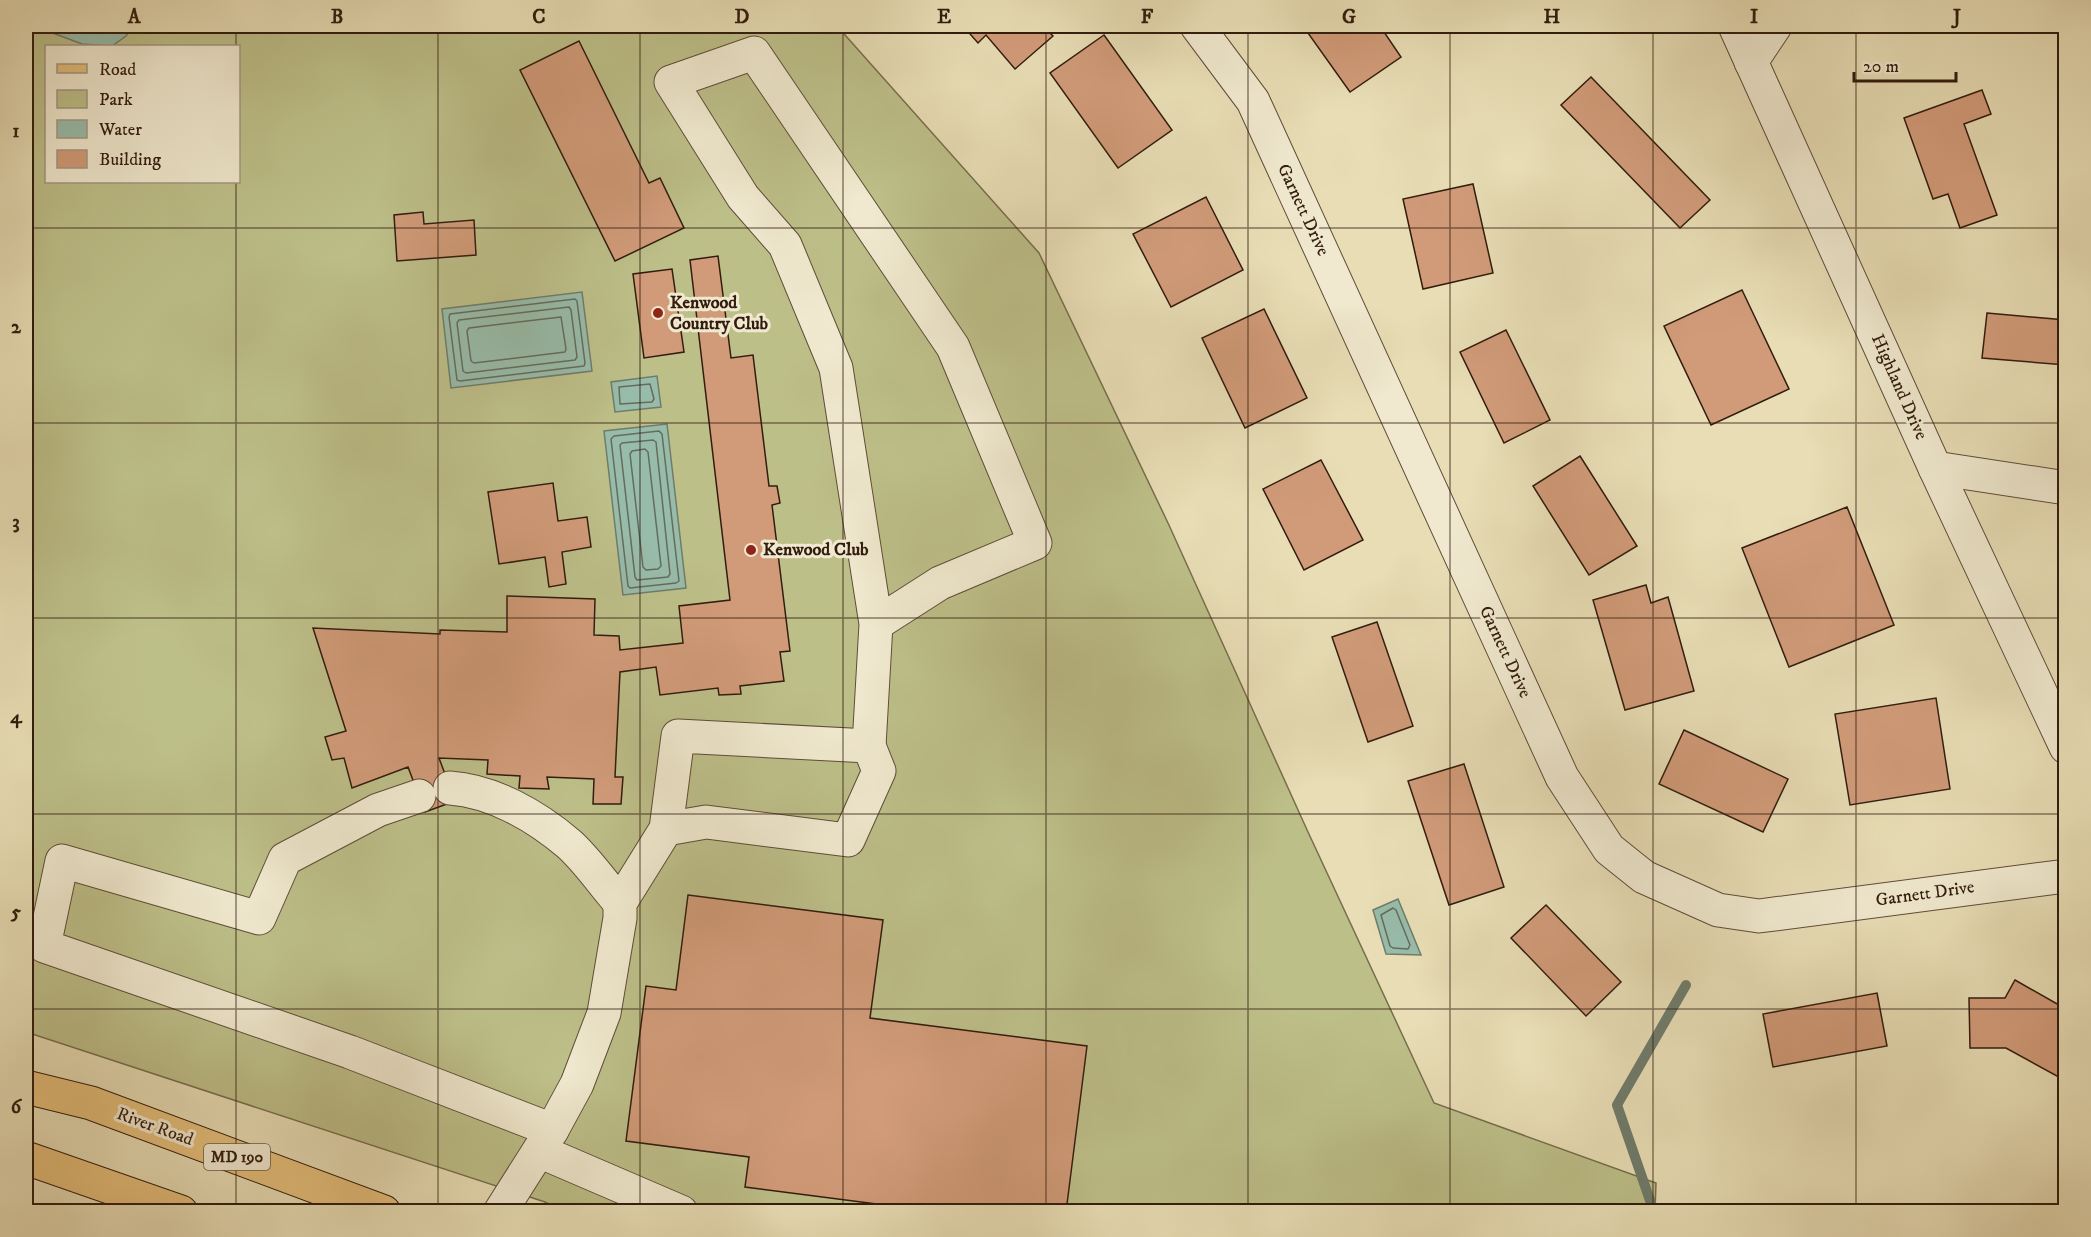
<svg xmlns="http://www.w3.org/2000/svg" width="2091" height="1237" font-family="'IM FELL DW Pica',serif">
  <rect width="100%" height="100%" fill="#e8ddb5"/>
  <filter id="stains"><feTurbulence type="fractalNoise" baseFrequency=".00333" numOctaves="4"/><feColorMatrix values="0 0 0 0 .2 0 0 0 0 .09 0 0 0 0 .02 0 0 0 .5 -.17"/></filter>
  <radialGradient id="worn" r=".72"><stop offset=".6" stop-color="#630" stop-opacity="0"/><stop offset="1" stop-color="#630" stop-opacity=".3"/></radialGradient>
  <path fill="#bdbf89" stroke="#776e4c" stroke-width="1.5" fill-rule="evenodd" d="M26 26H837L1039 253 1168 523 1308 832 1434 1103 1656 1183 1655 1211H562L545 1202 26 1032ZM46 46H238V182H46Z"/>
  <g fill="#98bcaa" stroke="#6f7c6c" stroke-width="1.5">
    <polygon points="34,26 133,26 126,36 112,46 82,44"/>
    <polygon points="582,292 592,371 451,388 442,309"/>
    <polygon points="657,376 661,407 615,412 611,382"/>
    <polygon points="667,424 686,588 623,595 604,431"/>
    <polygon points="1398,899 1421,955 1386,954 1373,910"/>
  </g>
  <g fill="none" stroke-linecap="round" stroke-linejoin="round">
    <g stroke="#646c5c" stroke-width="1.5">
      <polygon points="575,299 577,301 585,363 584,366 460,381 457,380 449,317 450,314"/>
      <polygon points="569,307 571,310 577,357 575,360 466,373 463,371 457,323 459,320"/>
      <polygon points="561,317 566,349 565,352 474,363 471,361 467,331 469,328"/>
      <polygon points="650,384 654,399 652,402 620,404 619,387"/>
      <polygon points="659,431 662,434 679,581 676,583 630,588 628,586 611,439 614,436"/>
      <polygon points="653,440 656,442 670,574 668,577 637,580 635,577 620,445 622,443"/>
      <polygon points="645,449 648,452 661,566 658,569 646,570 643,567 630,454 632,451"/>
      <polygon points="1393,908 1396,910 1410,945 1408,949 1393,948 1390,946 1381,915"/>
    </g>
    <polyline stroke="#6f7c6c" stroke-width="10" points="1654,1212 1617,1105 1686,985"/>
  </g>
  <g fill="#d19b79" stroke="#311c0e" stroke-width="1.5">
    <polygon points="963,26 1043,26 1053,36 1015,69 986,35 978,43"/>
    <polygon points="1303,26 1380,26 1401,57 1350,92"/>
    <polygon points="1104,35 1172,130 1118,168 1050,73"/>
    <polygon points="579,41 649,183 660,178 684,228 615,261 520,70"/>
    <polygon points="1591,77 1710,200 1680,228 1561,105"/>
    <polygon points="1982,90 1991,114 1964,124 1997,215 1960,228 1948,194 1933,199 1904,118"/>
    <polygon points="1473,184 1493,273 1423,289 1403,199"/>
    <polygon points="1206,197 1243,270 1171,307 1133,234"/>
    <polygon points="423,212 424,224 474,220 476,255 397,261 394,215"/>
    <polygon points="718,256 731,358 753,355 769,486 777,486 780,503 772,505 790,651 780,652 784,681 740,686 741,694 719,695 718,688 660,695 656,667 620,672 615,777 623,777 621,804 593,804 594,779 547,777 549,789 519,788 520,776 487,774 488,760 439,758 455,801 425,812 408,767 352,788 344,758 332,760 325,737 346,731 313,628 440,634 440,630 507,632 507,596 595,599 594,635 619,636 620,650 683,643 679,606 730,600 690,260"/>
    <polygon points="672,269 684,352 644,358 633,274"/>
    <polygon points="1742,290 1789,389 1711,425 1664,326"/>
    <polygon points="1264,309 1307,398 1245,428 1202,338"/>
    <polygon points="1987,313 2066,320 2066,365 1982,358"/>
    <polygon points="1506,330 1550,420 1504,443 1460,352"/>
    <polygon points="1580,456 1637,546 1589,575 1533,486"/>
    <polygon points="1321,460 1363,540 1304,570 1263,489"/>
    <polygon points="553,483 558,521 587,517 591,547 562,552 566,584 549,587 545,557 499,564 488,492"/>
    <polygon points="1847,507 1894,625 1789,667 1742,548"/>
    <polygon points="1646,585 1651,603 1668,597 1694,691 1625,710 1593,600"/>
    <polygon points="1377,622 1413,726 1368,742 1332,637"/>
    <polygon points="1936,698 1950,789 1850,805 1835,714"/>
    <polygon points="1684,730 1788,779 1763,832 1659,784"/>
    <polygon points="1464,764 1504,887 1449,905 1408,781"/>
    <polygon points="688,895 883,920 870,1018 1087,1046 1066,1212 939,1212 745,1187 749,1157 626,1141 646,986 676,990"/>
    <polygon points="1546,905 1621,982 1586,1016 1511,938"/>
    <polygon points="2015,980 2066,1009 2066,1081 2006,1048 1970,1048 1969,998 2005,998"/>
    <polygon points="1877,993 1887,1046 1773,1067 1763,1014"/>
    <polygon points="1874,1204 1905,1212 1872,1212"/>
  </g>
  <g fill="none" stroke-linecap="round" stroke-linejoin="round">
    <defs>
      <g id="minor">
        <polyline points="1197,26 1253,101 1562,777 1609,849 1644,877 1718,910 1759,916 2066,876"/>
        <polyline points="1735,26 1935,468 2066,747"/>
        <polyline points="1751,62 1775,26"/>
        <polyline points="1935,468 2066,488"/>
        <polyline points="869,746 876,624 836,368 785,245 743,197 671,82 754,53 953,347 1035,543 940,583 876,624"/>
        <path d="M450 788C493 791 536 816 569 844 588 861 603 884 620 903"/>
        <polyline points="419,796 378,810 285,859 259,918 62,861 44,946 350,1052 552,1130"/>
        <polyline points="539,1151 681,1212"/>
        <polyline points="500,1212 552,1130 577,1084 604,1013 620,918 620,903 666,829 678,736 869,746 879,771 848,840 706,822 666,829"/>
      </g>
      <g id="major">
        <polyline points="26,1087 91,1103 384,1212"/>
        <polyline points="26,1158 181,1212"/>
      </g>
    </defs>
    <use href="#minor" stroke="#5f4c38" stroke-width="35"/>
    <use href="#major" stroke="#311c0e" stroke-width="35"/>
    <use href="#minor" stroke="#f0e9cf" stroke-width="33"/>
    <use href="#major" stroke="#e4be7a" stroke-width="33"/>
  </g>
  <path fill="none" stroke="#311c0e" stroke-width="1.5" stroke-opacity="0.55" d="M236 26V46M438 26V1212M640 26V1212M843 26V1212M1046 26V1212M1248 26V1212M1450 26V1212M1653 26V1212M1856 26V1212M236 182V1212M26 228H2066M26 423H2066M26 618H2066M26 814H2066M26 1009H2066"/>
  <g fill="#8f2418" stroke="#f0e9cf" stroke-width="2">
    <circle cx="658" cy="313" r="6"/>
    <circle cx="751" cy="550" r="6"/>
  </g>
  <g text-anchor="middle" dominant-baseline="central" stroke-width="6" stroke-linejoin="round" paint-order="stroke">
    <rect fill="#f0e9cf" stroke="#6a5a48" stroke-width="1.5" x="204" y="1144" width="66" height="26" rx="4.5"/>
    <g font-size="16" font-weight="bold" fill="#311c0e">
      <text x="237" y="1157">MD 190</text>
    </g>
    <g font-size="18" fill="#311c0e" stroke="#f0e9cf">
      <text transform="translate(1303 210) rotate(65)">Garnett Drive</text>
      <text transform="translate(1899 387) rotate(66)">Highland Drive</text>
      <text transform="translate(1505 652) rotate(65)">Garnett Drive</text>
      <text transform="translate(1925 894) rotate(-8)">Garnett Drive</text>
      <text transform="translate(155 1127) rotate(20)">River Road</text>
    </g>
    <g font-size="18" font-weight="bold" fill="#311c0e" stroke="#f0e9cf" text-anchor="start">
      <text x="670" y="303">Kenwood<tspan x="670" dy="21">Country Club</tspan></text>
      <text x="763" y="550">Kenwood Club</text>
    </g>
  </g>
  <rect width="2091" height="1237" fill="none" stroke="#e8ddb5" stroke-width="66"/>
  <rect x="45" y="45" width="195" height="138" fill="#f0e9cf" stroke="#a49782" stroke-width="1.5"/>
  <rect x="57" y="64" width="30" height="9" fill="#e4be7a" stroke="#a49782" stroke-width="1.5"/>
  <text x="99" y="75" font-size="18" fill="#311c0e">Road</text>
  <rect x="57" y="90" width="30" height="18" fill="#bdbf89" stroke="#a49782" stroke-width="1.5"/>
  <text x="99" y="105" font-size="18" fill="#311c0e">Park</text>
  <rect x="57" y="120" width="30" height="18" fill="#98bcaa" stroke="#a49782" stroke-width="1.5"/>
  <text x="99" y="135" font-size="18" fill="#311c0e">Water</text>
  <rect x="57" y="150" width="30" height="18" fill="#d19b79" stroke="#a49782" stroke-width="1.5"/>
  <text x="99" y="165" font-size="18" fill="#311c0e">Building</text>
  <path d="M1854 72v9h102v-9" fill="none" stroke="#311c0e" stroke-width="3"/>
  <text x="1863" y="72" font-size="18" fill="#311c0e" stroke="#f0e9cf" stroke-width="4.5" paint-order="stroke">20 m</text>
  <rect x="33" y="33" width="2025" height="1171" fill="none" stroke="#311c0e" stroke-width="2"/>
  <g font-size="20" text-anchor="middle" font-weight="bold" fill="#311c0e">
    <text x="134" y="23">A</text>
    <text x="337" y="23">B</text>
    <text x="539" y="23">C</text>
    <text x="742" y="23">D</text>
    <text x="944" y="23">E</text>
    <text x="1147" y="23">F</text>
    <text x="1349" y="23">G</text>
    <text x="1552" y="23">H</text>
    <text x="1754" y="23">I</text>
    <text x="1957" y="23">J</text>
    <text x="16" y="137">1</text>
    <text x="16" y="333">2</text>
    <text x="16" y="528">3</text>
    <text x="16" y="723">4</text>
    <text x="16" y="918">5</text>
    <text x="16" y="1113">6</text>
  </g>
  <rect width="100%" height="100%" filter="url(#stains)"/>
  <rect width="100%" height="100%" fill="url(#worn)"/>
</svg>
